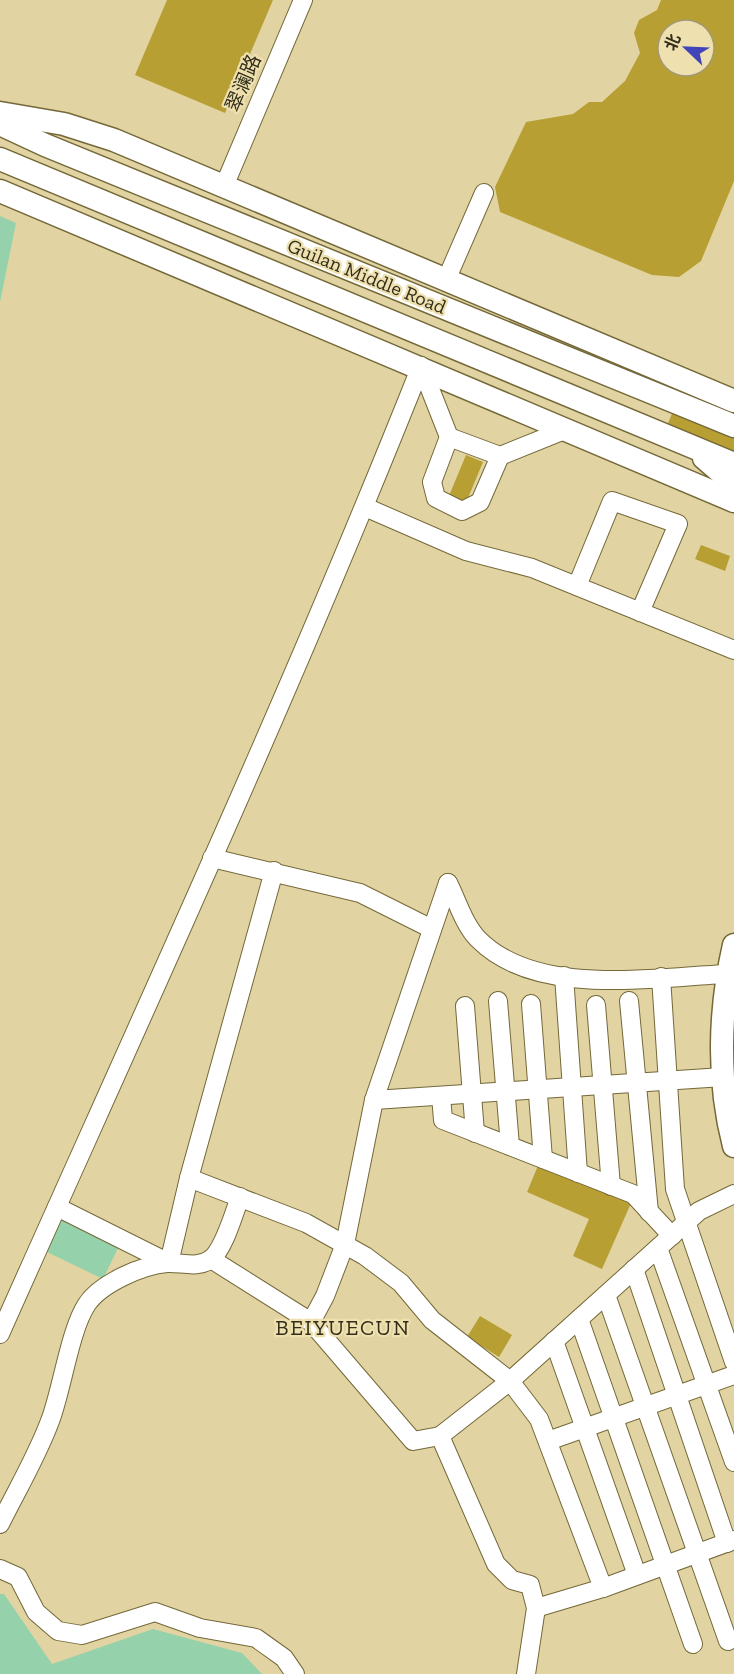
<svg xmlns="http://www.w3.org/2000/svg" width="734" height="1674" font-family="'Zilla Slab','Noto Sans SC',serif">
  <rect width="100%" height="100%" fill="#e1d4a2"/>
  <g fill="#95d1aa">
    <polygon points="0,216 16,223 0,302"/>
    <polygon points="61,1218 119,1246 103,1279 45,1251"/>
    <polygon points="0,1594 4,1594 52,1664 153,1629 242,1653 262,1674 0,1674"/>
  </g>
  <g fill="#b89f33" fill-rule="evenodd">
    <polygon points="167,0 273,0 225,113 135,75"/>
    <path d="M661 0H734V181L701 261 679 277 652 275 500 212 495 187 526 122 573 114 589 102H602L625 81 640 53 634 33 639 20 657 10ZM668 30H704V66H668Z"/>
    <polygon points="673,411 734,437 734,474 660,443"/>
    <polygon points="466,455 483,462 463,510 446,503"/>
    <polygon points="701,545 730,556 725,571 695,559"/>
    <polygon points="540,1161 632,1201 602,1269 573,1256 589,1219 527,1192"/>
    <polygon points="480,1316 512,1335 499,1357 467,1337"/>
  </g>
  <g fill="none" stroke-linecap="round" stroke-linejoin="round">
    <defs>
      <g id="minor">
        <polyline points="225,184 303,0"/>
        <polyline points="447,278 484,193"/>
        <polyline points="421,366 449,437 500,456 567,429"/>
        <polyline points="449,437 432,482 436,498 462,511 480,502 500,456"/>
        <polyline points="365,507 466,551 532,568 734,650"/>
        <polyline points="577,586 612,501 678,524 640,612"/>
        <polyline points="212,858 360,893 432,929"/>
        <path d="M448 883C457 900 464 925 478 939 536 998 653 977 728 974"/>
        <polyline points="564,976 578,1173"/>
        <polyline points="661,977 675,1189 734,1362"/>
        <polyline points="498,1001 510,1146"/>
        <polyline points="629,1001 649,1212"/>
        <polyline points="531,1004 543,1159"/>
        <polyline points="596,1005 611,1186"/>
        <polyline points="465,1006 475,1133"/>
        <polyline points="441,1096 443,1120 633,1194 672,1236"/>
        <polyline points="374,1100 723,1077"/>
        <polyline points="189,1178 306,1223 365,1256 401,1283 432,1320 510,1381 539,1419 603,1588"/>
        <polyline points="57,1207 169,1263 189,1178 274,871"/>
        <polyline points="658,1248 734,1462"/>
        <polyline points="211,1259 311,1322 413,1441 440,1436"/>
        <polyline points="634,1269 727,1543"/>
        <polyline points="606,1295 728,1641"/>
        <polyline points="579,1319 693,1644"/>
        <polyline points="311,1322 325,1296 345,1244 374,1100 448,883"/>
        <path d="M0 1334C143 1013 291 693 421 366"/>
        <polyline points="554,1341 637,1575"/>
        <polyline points="548,1441 734,1375"/>
        <path d="M0 1524C17 1490 37 1456 50 1421 62 1390 70 1329 87 1304 101 1283 143 1265 167 1263 181 1262 198 1269 211 1259 224 1249 234 1213 240 1197"/>
        <polyline points="0,1569 18,1577 36,1612 58,1631 82,1635 155,1612 200,1628 256,1638 284,1658 295,1674"/>
        <polyline points="536,1608 603,1588 734,1540"/>
        <polyline points="526,1674 536,1608 530,1585 512,1580 496,1564 440,1436 510,1381 699,1211 734,1194"/>
      </g>
      <g id="major">
        <polyline points="0,113 64,124 114,140 734,401"/>
        <polyline points="0,124 45,145 734,426"/>
        <polyline points="0,159 734,464"/>
        <path d="M0 191C244 296 490 396 734 501"/>
        <polyline points="704,458 734,484"/>
        <path d="M734 945C719 1010 717 1081 734 1146"/>
      </g>
    </defs>
    <use href="#minor" stroke="#746839" stroke-width="20"/>
    <use href="#major" stroke="#746839" stroke-width="25"/>
    <use href="#minor" stroke="#fff" stroke-width="18"/>
    <use href="#major" stroke="#fff" stroke-width="22"/>
  </g>
  <g text-anchor="middle" dominant-baseline="central" stroke-width="4.5" stroke-linejoin="round" paint-order="stroke">
    <g font-size="20" fill="#332e1b" stroke="#eee1af">
      <text transform="translate(243 83) rotate(-67)">翠澜路</text>
      <text transform="translate(367 276) rotate(22)">Guilan Middle Road</text>
    </g>
    <g font-size="22" letter-spacing="1.5" fill="#332e1b" stroke="#eee1af">
      <text x="343" y="1327">BEIYUECUN</text>
    </g>
  </g>
  <g transform="translate(686 48) rotate(293)"><circle r="28" fill="#eee1af" stroke="#a39974" stroke-width="1.5"/>
  <path d="M0-4.5L10 22L0 15L-10 22Z" fill="#4244b9"/>
  <text y="-9" font-size="16" font-weight="bold" text-anchor="middle" fill="#332e1b">北</text>
  </g>
</svg>
